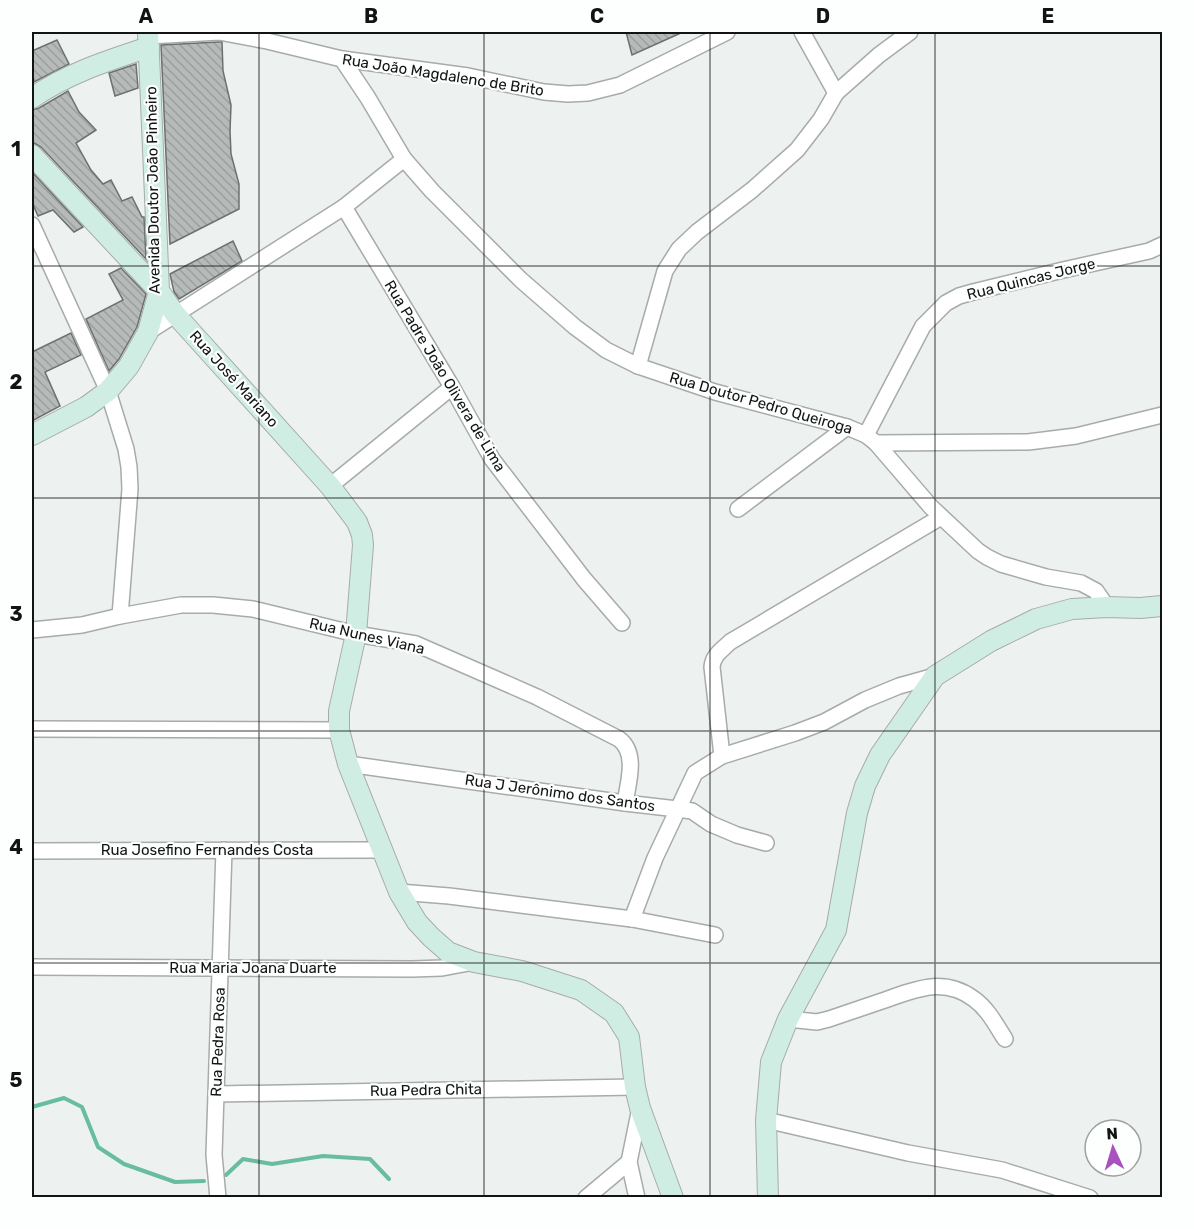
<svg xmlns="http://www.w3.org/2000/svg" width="1194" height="1229" font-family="Rubik,sans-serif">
  <defs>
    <pattern id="building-back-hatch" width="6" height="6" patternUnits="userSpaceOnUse" patternTransform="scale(1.5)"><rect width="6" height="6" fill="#b6bbb9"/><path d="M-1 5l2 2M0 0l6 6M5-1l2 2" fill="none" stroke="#9ba09e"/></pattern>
  </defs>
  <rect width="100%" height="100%" fill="#edf2f0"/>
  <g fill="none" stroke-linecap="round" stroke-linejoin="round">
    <g stroke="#67bd9e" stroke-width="4">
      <polyline points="32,1107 64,1098 82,1107 98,1147 124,1164 175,1182 204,1181"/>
      <polyline points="226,1175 243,1159 272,1164 323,1156 370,1159 389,1179"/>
    </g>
  </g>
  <g fill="url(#building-back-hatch)" stroke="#6c706e" stroke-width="1.5">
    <polygon points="626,32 683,32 632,55"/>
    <polygon points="57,40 69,64 34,82 32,76 32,51"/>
    <polygon points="218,42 222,42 223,71 231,105 230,131 231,154 239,184 239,209 170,244 161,45"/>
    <polygon points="136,64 138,88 115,96 109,73"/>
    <polygon points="68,91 79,112 96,130 76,143 91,170 103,184 111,180 122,201 132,197 142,217 144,217 146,259 41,147 36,144 32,143 32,110 39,108"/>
    <polygon points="32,172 83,227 74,232 53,210 38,216 32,202"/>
    <polygon points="233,241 242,261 179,299 174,292 170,274"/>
    <polygon points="121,268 146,294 137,327 119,359 109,371 86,319 123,300 109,274"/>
    <polygon points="71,333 81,355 45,372 60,406 32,421 32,352"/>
  </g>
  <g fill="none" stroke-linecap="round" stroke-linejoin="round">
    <defs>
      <g id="street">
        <polyline points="802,32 836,93"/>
        <polyline points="149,36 219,32 267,41 342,59 468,76 544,92 568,94 588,93 620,85 727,32"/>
        <polyline points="342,59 368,98 404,159 432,191 521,280 575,327 606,350 638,366 715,392 847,427 866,435 876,443 931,507 978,551 987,557 1001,564 1046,577 1081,583 1096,591 1107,607"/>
        <polyline points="344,207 452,387 492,459 584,579 622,623"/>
        <polyline points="32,225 108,391 126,449 129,467 130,489 120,616"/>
        <polyline points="148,332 344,207 404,159"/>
        <polyline points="638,366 665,271 679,249 697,232 752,190 797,150 821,119 836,93 879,55 910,32"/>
        <polyline points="866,435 923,326 946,303 959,296 973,292 1063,270 1149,251 1162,245"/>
        <polyline points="876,443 1028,442 1076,436 1162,415"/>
        <polyline points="330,486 452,387"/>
        <polyline points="738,509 847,427"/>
        <path d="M32 630 82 625 120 616 181 605H213L253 609 356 634 416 644 537 697 619 739C638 753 628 783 625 803"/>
        <polyline points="32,729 339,730"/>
        <path d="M722 756 712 667C713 655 722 650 730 642L941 517"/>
        <polyline points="348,764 625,803 677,809 692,811 711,824 737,835 766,843"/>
        <polyline points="32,851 382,850"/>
        <polyline points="399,892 449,896 632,919 715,935"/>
        <polyline points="632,919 655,858 695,773 722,756 795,733 824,722 865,700 899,686 935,676"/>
        <polyline points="32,967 412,969 442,968 474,962"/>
        <path d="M788 1019 817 1022 829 1019C847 1013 864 1007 882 1001 914 990 943 976 974 999 988 1009 996 1025 1005 1039"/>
        <polyline points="217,1094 635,1087"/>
        <polyline points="766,1120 908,1153 1002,1170 1090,1198"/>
        <polyline points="218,1198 214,1155 224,850"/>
        <polyline points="586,1198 629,1162"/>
        <polyline points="637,1198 629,1162 640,1108"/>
      </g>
      <g id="secondary">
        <path d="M32 98C68 73 107 61 149 47"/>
        <polyline points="32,155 159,291 175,314 330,486 357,522 362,535 363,545 356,634 339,711 339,730 348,764 399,892 417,922 431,937 448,952 474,962 522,971 581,990 614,1013 629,1037 635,1087 640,1108 673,1198"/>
        <polyline points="32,435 86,407 108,391 129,366 148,332 159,291 148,32"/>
        <polyline points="768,1198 766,1120 771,1062 788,1019 836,930 857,813 865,786 880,755 935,676 991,641 1036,619 1072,609 1107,607 1140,608 1162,606"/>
      </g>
    </defs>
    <use href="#street" stroke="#a7aba9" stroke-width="18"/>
    <use href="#secondary" stroke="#a7aba9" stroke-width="22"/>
    <use href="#street" stroke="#fff" stroke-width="15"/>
    <use href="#secondary" stroke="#d0ede3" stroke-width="20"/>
  </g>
  <path fill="none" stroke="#121313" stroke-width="1.5" stroke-opacity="0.55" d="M259 32V1198M484 32V1198M710 32V1198M935 32V1198M32 266H1162M32 498H1162M32 731H1162M32 963H1162"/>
  <g text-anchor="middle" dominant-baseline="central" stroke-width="4.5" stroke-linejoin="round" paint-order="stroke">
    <g font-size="15" fill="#121313" stroke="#fdfffe">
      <text transform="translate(443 75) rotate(9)">Rua João Magdaleno de Brito</text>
      <text transform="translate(153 190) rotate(-91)">Avenida Doutor João Pinheiro</text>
      <text transform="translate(1031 279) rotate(-14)">Rua Quincas Jorge</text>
      <text transform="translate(445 376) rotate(59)">Rua Padre João Olivera de Lima</text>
      <text transform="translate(234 379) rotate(48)">Rua José Mariano</text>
      <text transform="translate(761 403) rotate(16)">Rua Doutor Pedro Queiroga</text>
      <text transform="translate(367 636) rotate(13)">Rua Nunes Viana</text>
      <text transform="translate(560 793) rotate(8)">Rua J Jerônimo dos Santos</text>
      <text x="207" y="850">Rua Josefino Fernandes Costa</text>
      <text x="253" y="968">Rua Maria Joana Duarte</text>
      <text transform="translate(218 1042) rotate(-88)">Rua Pedra Rosa</text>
      <text transform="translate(426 1090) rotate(-1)">Rua Pedra Chita</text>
    </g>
  </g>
  <rect width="1194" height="1229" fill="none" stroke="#fdfffe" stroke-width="66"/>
  <g transform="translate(1113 1148) rotate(356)"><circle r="28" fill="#fdfffe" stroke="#9fa1a0" stroke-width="1.5"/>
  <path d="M0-4.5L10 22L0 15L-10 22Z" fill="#a852c0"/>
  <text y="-9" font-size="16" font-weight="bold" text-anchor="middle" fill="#121313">N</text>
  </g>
  <rect x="33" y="33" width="1128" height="1163" fill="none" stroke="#121313" stroke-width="2"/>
  <g font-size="20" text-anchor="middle" font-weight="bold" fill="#121313">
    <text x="146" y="23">A</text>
    <text x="371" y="23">B</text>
    <text x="597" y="23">C</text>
    <text x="823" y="23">D</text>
    <text x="1048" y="23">E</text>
    <text x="16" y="156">1</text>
    <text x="16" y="389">2</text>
    <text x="16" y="621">3</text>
    <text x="16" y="854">4</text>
    <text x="16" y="1087">5</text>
  </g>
</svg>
